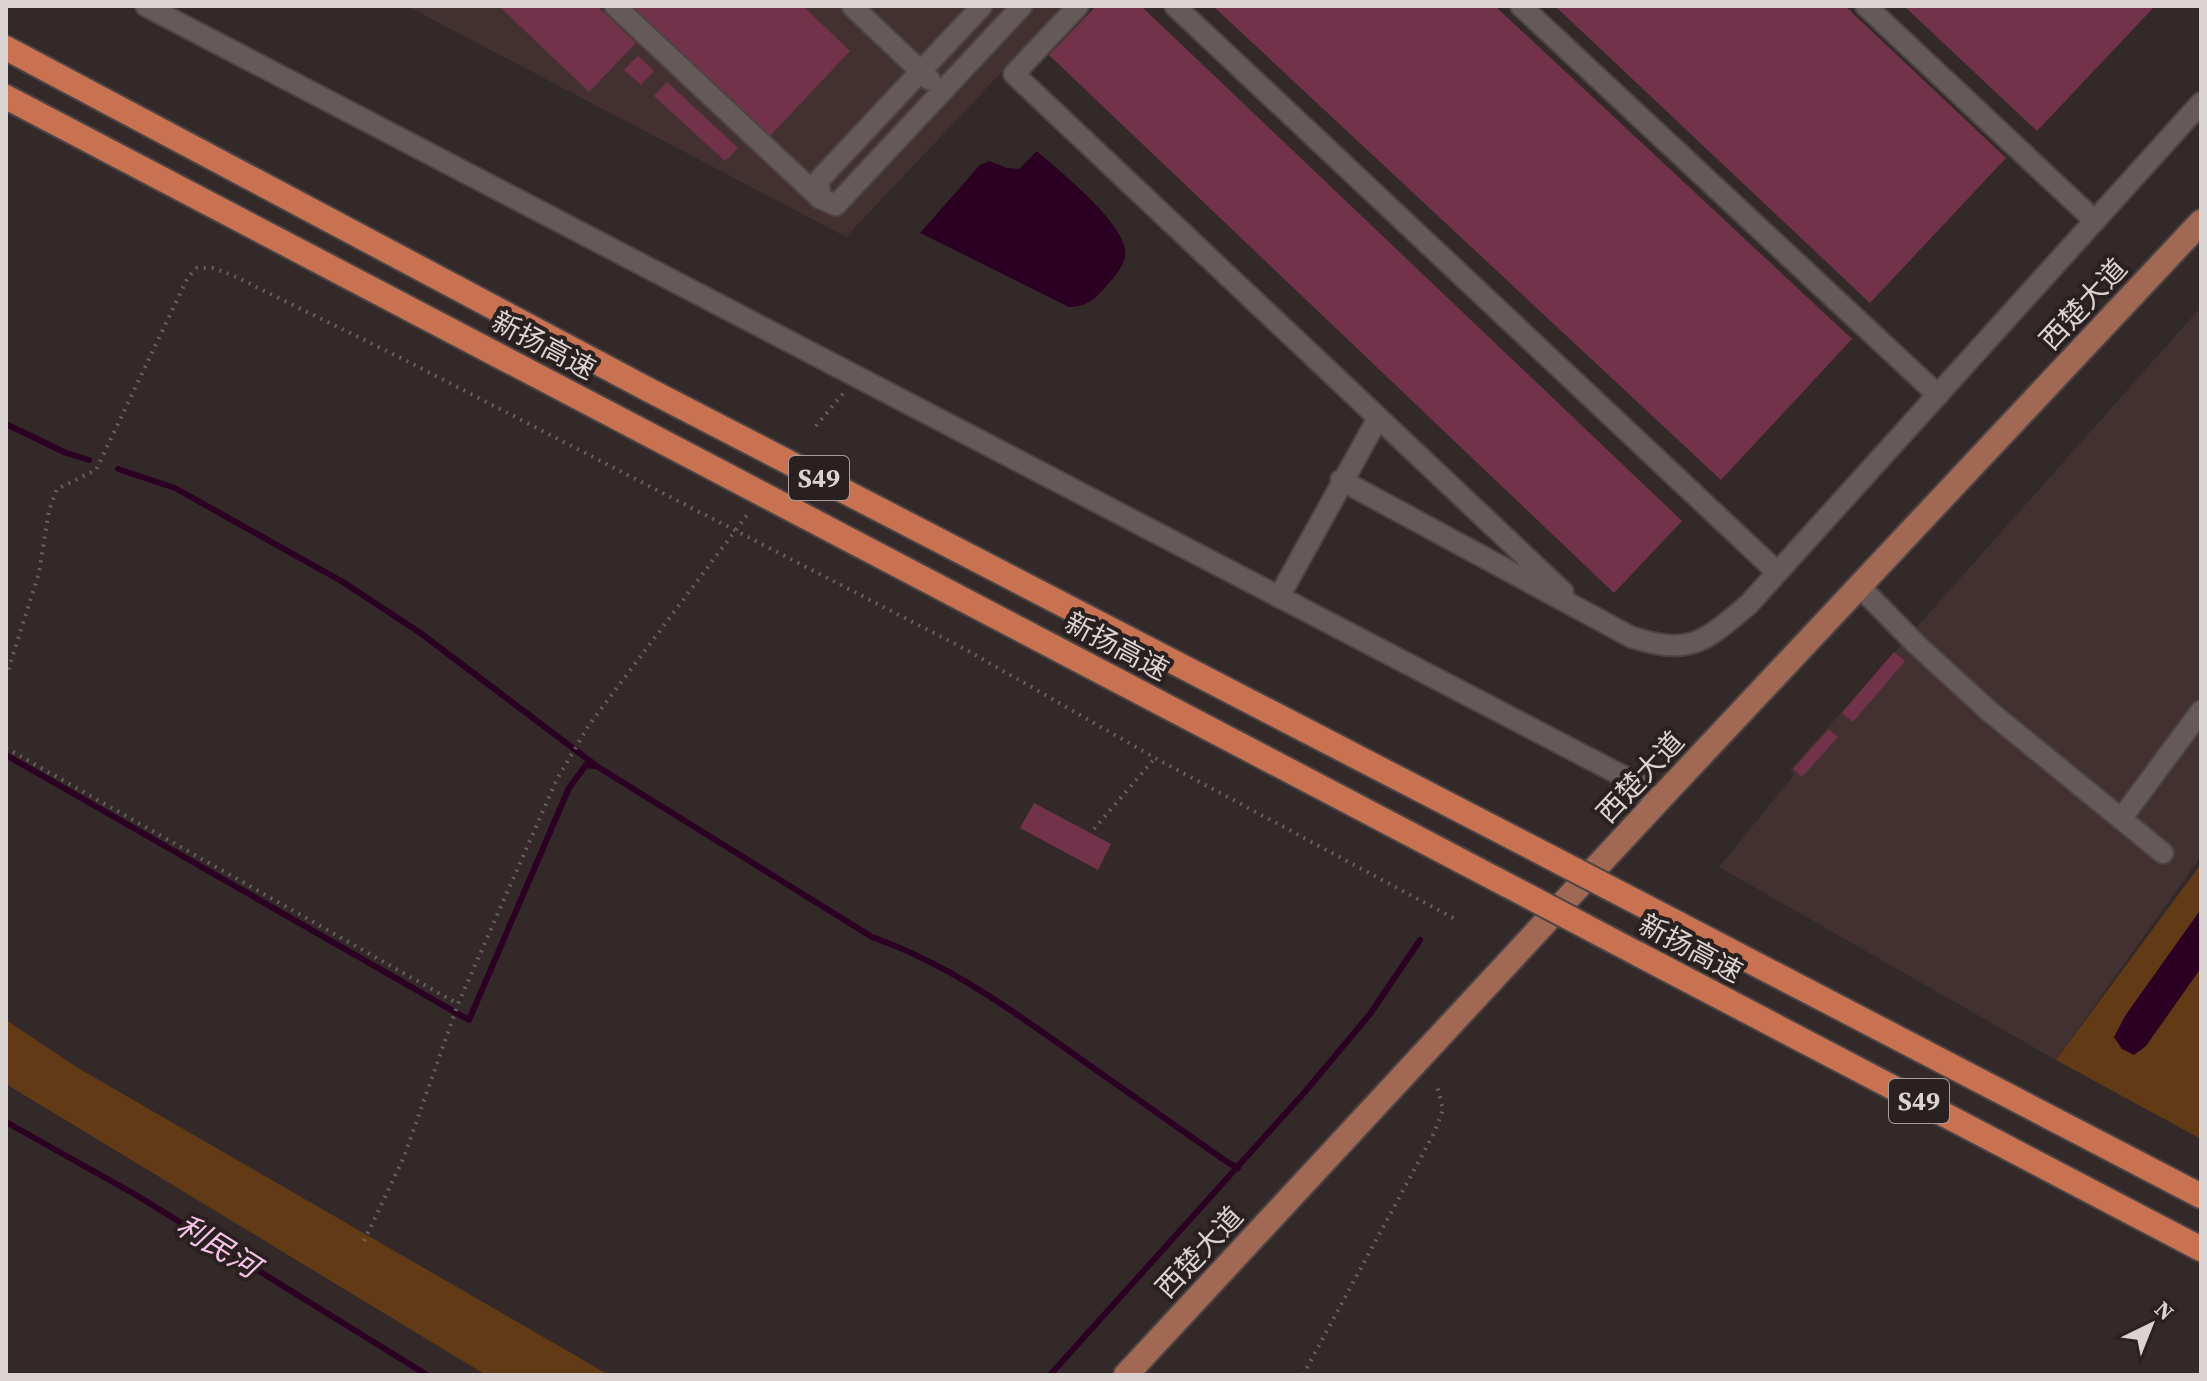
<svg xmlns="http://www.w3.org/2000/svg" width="2207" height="1381" font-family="'Source Serif 4','Noto Sans SC',serif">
  <rect width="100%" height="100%" fill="#332929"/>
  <g fill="#423130">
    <polygon points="407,6 1064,6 846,237"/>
    <polygon points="2201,307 2201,856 2056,1060 1719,867 1794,775 1790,770"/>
  </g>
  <g fill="#623b16">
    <polygon points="2201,864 2201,1139 2056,1060"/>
    <polygon points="6,1020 78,1068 609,1375 486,1375 6,1084"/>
  </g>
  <g fill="#2c0023">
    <path d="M1037 151C1059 171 1132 228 1125 257 1123 267 1115 276 1109 283 1096 298 1088 307 1069 307L920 233 980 165 989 161 1007 168 1019 169Z"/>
    <polygon points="2201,909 2201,968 2146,1046 2134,1055 2122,1049 2114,1037 2125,1016"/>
  </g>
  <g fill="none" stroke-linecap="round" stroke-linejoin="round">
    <g stroke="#2c0023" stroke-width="6">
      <polyline points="6,424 64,452 89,460"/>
      <path d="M118 469 175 488 343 582 419 632 598 767 872 937C946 963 1009 1008 1072 1053 1124 1089 1175 1126 1227 1162L1238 1168"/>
      <polyline points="6,755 469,1020 569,788 586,765 595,766"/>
      <polyline points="6,1122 136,1195 427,1375"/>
      <polyline points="1050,1375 1304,1093 1370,1014 1420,940"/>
    </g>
  </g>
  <g fill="#72334a">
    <polygon points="499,6 597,6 636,43 589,92"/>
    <polygon points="631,6 803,6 850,51 769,137"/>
    <polygon points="1096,6 1141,6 1682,521 1614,593 1049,55"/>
    <polygon points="1213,6 1495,6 1852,339 1721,480"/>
    <polygon points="1555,6 1845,6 2006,158 1870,303"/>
    <polygon points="1904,6 2155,6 2037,131"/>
    <polygon points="638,56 654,71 641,85 624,70"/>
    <polygon points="667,82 738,148 725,161 654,96"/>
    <polygon points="1894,652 1905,661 1853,722 1842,713"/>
    <polygon points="1829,729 1838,737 1802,777 1793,769"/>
    <polygon points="1034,803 1111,844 1098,870 1020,828"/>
  </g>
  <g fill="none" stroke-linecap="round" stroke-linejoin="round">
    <defs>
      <g id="minor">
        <polyline points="146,6 1642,786 1656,803"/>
        <polyline points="615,6 820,198"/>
        <polyline points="852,6 930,80"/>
        <polyline points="982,6 819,180 820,198 836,205 1022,6"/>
        <polyline points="1078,6 1014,74 1563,592"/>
        <polyline points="1175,6 1777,572"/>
        <polyline points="1521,6 1938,395"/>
        <polyline points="1866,6 2095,221"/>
        <path d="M1341 480 1631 637C1691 656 1704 642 1749 604L2201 103"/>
        <polyline points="1859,586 1916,644 1989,711 2163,853"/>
        <polyline points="1279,597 1378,418"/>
        <polyline points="2121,819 2201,711"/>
      </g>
      <polyline id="major" points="1126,1375 1656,803 2201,222"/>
      <g id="highway">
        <polyline points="6,48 649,390 1550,857"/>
        <polyline points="6,97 1509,886"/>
        <polyline points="1677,923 2201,1196"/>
        <polyline points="1638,954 2201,1249"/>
      </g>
    </defs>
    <use href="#minor" stroke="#4c4444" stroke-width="24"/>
    <use href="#major" stroke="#4c4444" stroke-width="28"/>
    <use href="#highway" stroke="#4c4444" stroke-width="28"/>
    <g stroke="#685f5f" stroke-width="4" stroke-dasharray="2 6" stroke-linecap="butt">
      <polyline points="816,426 845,391"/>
      <polyline points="6,677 39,573 49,510 57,489 96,470 188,277 197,268 213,268 234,276 405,360 965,649 1155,758 1455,919"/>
      <polyline points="6,748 458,1004"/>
      <polyline points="1094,829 1155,758"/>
      <polyline points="364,1241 404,1157 458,1004 557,779 589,725 750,511"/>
      <polyline points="1303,1375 1433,1135 1443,1110 1437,1085"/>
    </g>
    <use href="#minor" stroke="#655a59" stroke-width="20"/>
    <use href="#major" stroke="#a16854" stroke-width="24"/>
    <use href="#highway" stroke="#c97251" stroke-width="24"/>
    <defs>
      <g id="highway-bridge">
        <polyline points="1550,857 1677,923"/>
        <polyline points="1509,886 1638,954"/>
      </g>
    </defs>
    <use href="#highway-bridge" stroke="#4c4444" stroke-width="28" stroke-linecap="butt"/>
    <use href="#highway-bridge" stroke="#c97251" stroke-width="24"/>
  </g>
  <g text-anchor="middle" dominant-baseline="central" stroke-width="8" stroke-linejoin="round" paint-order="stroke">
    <g fill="#29201f" stroke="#a49d9c" stroke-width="2">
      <rect x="789" y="456" width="60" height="44" rx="6"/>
      <rect x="1889" y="1079" width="60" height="44" rx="6"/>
    </g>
    <g font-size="26" font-weight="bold" fill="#d9d3d2">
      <text x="819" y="478">S49</text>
      <text x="1919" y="1101">S49</text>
    </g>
    <g font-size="28" fill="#d9d3d2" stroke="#29201f">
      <text transform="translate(2083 304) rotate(-47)">西楚大道</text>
      <text transform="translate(544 345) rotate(28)">新扬高速</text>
      <text transform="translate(1117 646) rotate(28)">新扬高速</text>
      <text transform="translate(1640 777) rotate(-47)">西楚大道</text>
      <text transform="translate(1691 948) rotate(28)">新扬高速</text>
      <text transform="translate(1199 1252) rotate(-47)">西楚大道</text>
    </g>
    <g font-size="30" font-style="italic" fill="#f6c3e6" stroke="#29201f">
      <text transform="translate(218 1246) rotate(32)">利民河</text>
    </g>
  </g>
  <rect width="2207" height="1381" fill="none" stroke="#d9d3d2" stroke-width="16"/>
  <g transform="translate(2151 1325) rotate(43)" stroke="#29201f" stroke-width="6" paint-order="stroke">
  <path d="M0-6L14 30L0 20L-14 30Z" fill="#d9d3d2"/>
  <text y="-12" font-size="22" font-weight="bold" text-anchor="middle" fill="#d9d3d2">N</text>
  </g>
</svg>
